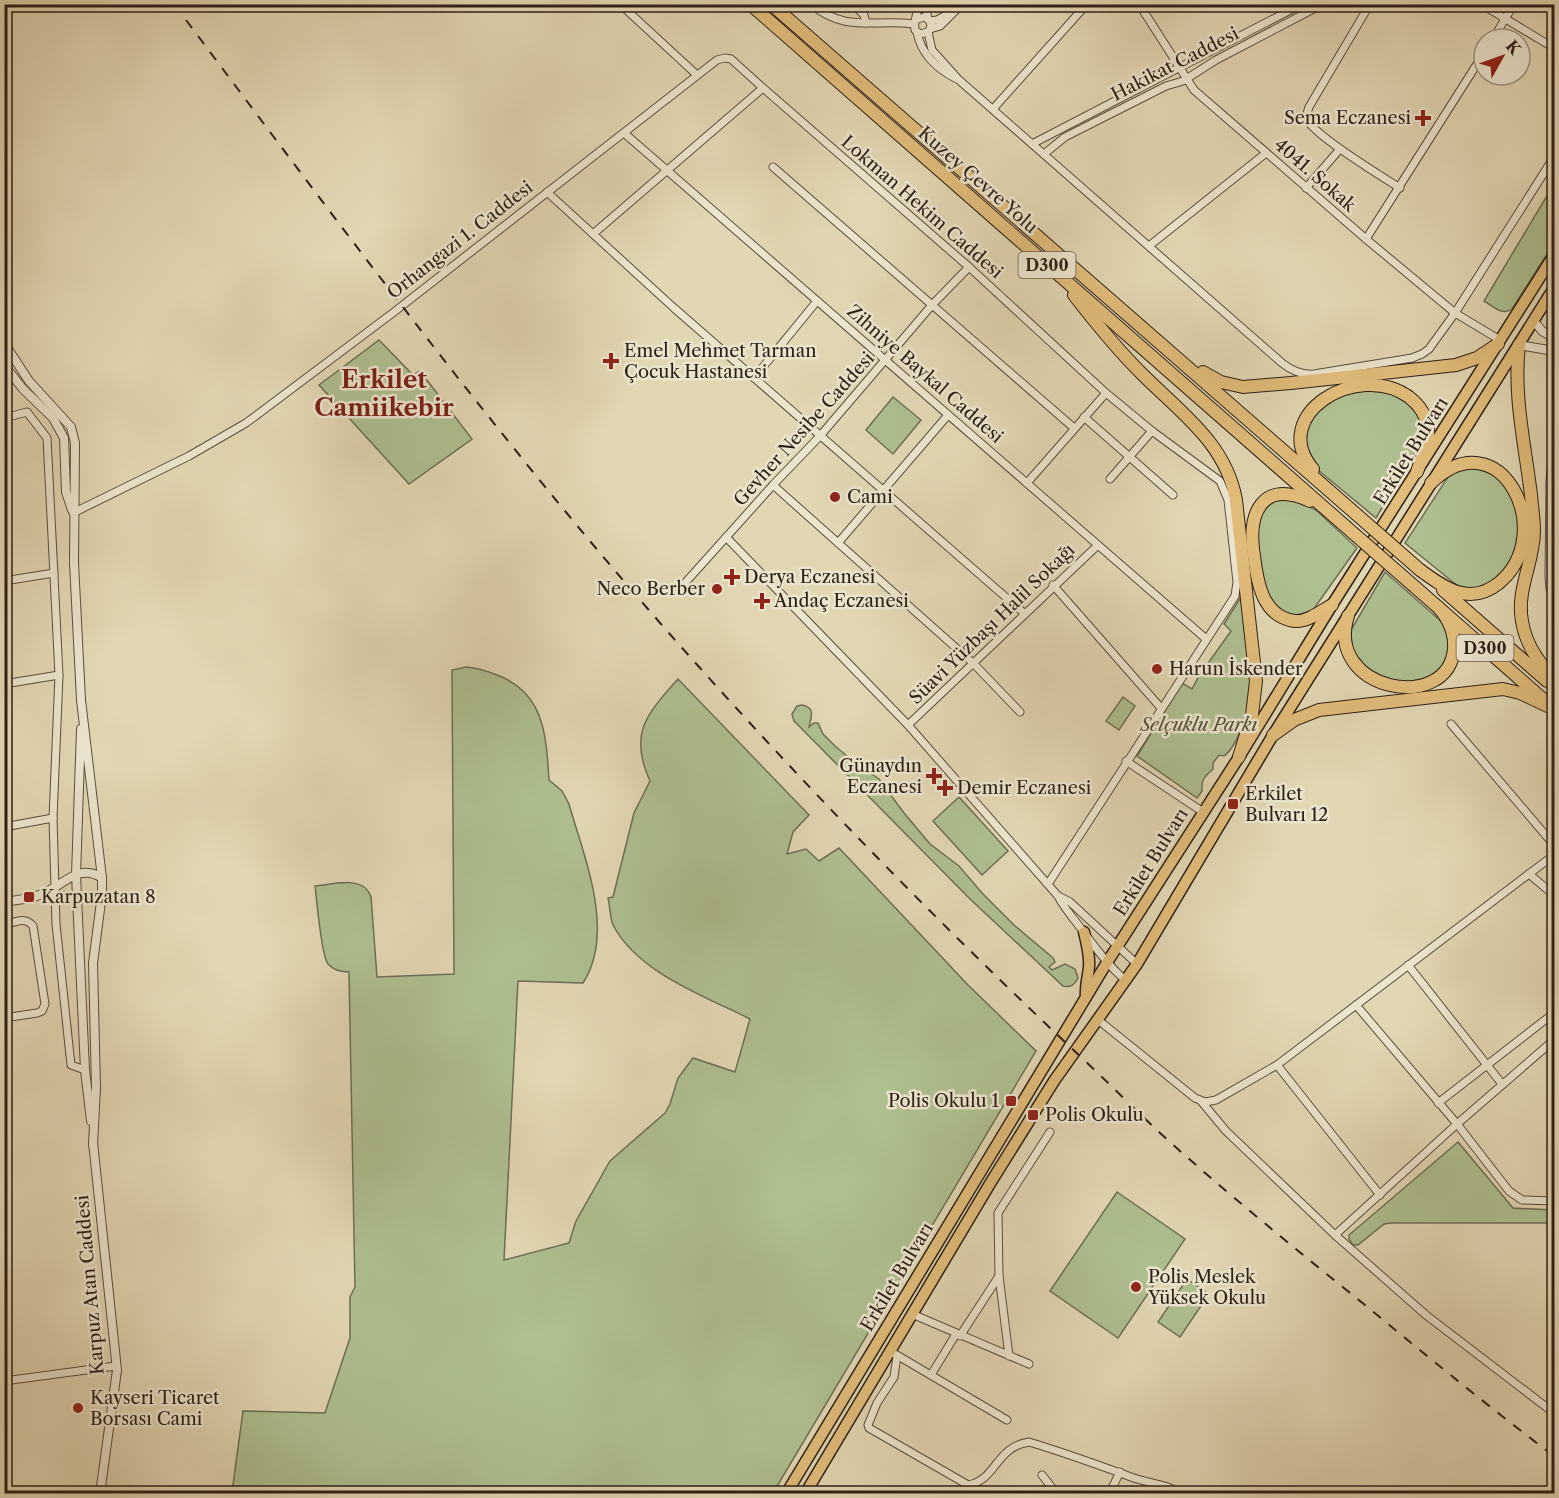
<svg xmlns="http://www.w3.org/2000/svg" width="1559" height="1498" font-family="'Libre Caslon Text',serif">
  <rect width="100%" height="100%" fill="#e2d7b3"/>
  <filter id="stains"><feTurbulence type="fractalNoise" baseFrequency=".00333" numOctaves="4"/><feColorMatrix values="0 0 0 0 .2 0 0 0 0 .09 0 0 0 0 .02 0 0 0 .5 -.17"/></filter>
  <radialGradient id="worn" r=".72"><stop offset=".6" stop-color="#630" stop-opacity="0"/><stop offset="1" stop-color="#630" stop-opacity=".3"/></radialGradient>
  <g fill="#aebf90" stroke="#6d6f54" stroke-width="1.5">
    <path d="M1554 184V243L1512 309C1502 316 1493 306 1484 301Z"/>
    <polygon points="379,340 413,375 420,371 472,439 409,484 319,385"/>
    <polygon points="1359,388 1398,395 1417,411 1423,428 1420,444 1376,518 1318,470 1305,443 1310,421 1328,401"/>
    <polygon points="893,397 921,420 893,454 866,430"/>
    <polygon points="1471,466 1502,478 1521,514 1515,557 1498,578 1476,589 1459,587 1405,543 1448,477 1453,473"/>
    <polygon points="1295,498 1317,511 1357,548 1313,610 1295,616 1281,612 1272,605 1257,561 1259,516 1273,501"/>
    <polygon points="1385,572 1443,623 1449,639 1446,662 1431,677 1404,683 1370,673 1352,651 1351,630"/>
    <path d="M1241 597 1253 684C1252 702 1239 745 1224 756L1219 755 1213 763V769C1205 777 1201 778 1202 791L1197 798 1137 756 1182 683 1192 689 1199 676 1231 631 1224 624Z"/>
    <path d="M466 667C478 668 487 671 497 675 545 693 546 736 549 780L562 791 569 804C584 857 616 932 583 983L518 981 504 1260 569 1243 576 1221 610 1161 665 1113 670 1104 678 1078 693 1058 735 1072 750 1019C705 996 638 973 613 925 610 918 610 906 608 898L613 897 634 813 650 781C628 733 647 714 678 679L809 815 793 832 787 854 806 849 819 861 839 848 968 985 1036 1051 773 1493H195V1490L232 1492 243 1411 325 1413 350 1338V1297L355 1287 349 972C342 972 334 971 328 964 321 955 317 901 315 886 334 884 364 875 371 897L377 977 454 974 452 670Z"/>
    <polygon points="1123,697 1135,706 1119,730 1106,721"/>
    <path d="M802 705C816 708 811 717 809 727L814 723H818L823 734 835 746 854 762 879 779 904 813 930 844 959 866 982 893 1014 925 1053 958 1055 962 1049 967 1052 970 1065 964 1075 969 1078 978C1074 985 1071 988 1063 986L970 899 803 730 794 721 792 714 797 706Z"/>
    <polygon points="959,797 1008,851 982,875 933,821"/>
    <polygon points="1458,1142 1513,1208 1554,1210 1554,1223 1391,1223 1384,1224 1358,1245 1353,1245 1349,1239 1349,1235"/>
    <polygon points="1117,1192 1185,1239 1118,1338 1050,1291"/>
    <polygon points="1187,1279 1209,1294 1180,1337 1158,1322"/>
  </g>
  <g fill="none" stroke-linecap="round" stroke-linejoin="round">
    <defs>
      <g id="minor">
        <polyline points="620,4 697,75"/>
        <path d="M811 4C845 33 875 19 914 24"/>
        <polyline points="853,4 864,15 866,23"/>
        <polyline points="925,4 928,19"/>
        <polyline points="1139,4 1194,90 1366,239 1455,313 1500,340"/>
        <path d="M1370 4 1309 107C1307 112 1306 116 1308 121 1317 137 1381 176 1400 188"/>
        <polyline points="1481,4 1554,48"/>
        <path d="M917 19 925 17 930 21 931 27 928 32 920 34 915 30C913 22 918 13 918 4"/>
        <polyline points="930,21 937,20 957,9"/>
        <polyline points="930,29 940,26 962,4"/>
        <path d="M917 32C921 54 937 69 957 79"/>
        <path d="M928 32 932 50 959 80 1282 363C1292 371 1302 375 1314 374L1412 358 1422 354 1429 349 1455 313 1554 157"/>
        <polyline points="1493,39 1514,4"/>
        <polyline points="993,109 1087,4"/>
        <polyline points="624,133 1205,638"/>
        <polyline points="1032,144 1302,4"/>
        <polyline points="1044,154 1065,137 1166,86 1183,81 1216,60 1323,4"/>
        <polyline points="773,167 1074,428"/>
        <polyline points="1306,188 1340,149"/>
        <polyline points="547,192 674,308 1025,614"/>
        <polyline points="593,234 763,88 969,267 1106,393 1152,431 1220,481 1228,500 1237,582 1235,596 1048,884"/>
        <polyline points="1366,239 1484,53"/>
        <polyline points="1149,246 1266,153"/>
        <polyline points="754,378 817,301"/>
        <polyline points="1084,417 1173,495"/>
        <polyline points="4,418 27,412 47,438 59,675 53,818 56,924 71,1065 85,1070"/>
        <polyline points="1554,438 1550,482 1549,577 1550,589 1554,600"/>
        <polyline points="1110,479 1152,431"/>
        <polyline points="1027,483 1106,393"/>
        <polyline points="773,485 973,663 1020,712"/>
        <polyline points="73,513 189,456 246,423 394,312 717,60 725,58 731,59 763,88"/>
        <path d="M726 537 908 725 1058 896C1065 910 1076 921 1085 934 1099 952 1108 965 1125 980"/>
        <polyline points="838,543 948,415"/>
        <polyline points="4,581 54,573"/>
        <polyline points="685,583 773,485 820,436 932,305 969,267"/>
        <polyline points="1053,585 1161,708"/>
        <polyline points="4,684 59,675"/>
        <polyline points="1451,724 1554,845"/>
        <polyline points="908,725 1098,545"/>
        <polyline points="1126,761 1203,812"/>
        <polyline points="4,827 53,818"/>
        <polyline points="1529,874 1554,895"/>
        <polyline points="1058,896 1070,902 1137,964"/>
        <path d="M4 925C15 922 25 916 33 926L45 1004 42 1011 37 1013 4 1018"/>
        <polyline points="1408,965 1502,1084"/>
        <polyline points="1356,1005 1457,1124 1509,1191 1522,1200 1554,1201"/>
        <polyline points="1097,1019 1195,1098 1205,1102 1216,1100 1277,1065 1554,855"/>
        <polyline points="1277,1065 1380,1195"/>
        <polyline points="1201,1101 1226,1131 1335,1235 1457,1124 1554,1040"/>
        <polyline points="1438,1103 1554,1013"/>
        <polyline points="1335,1235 1426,1315 1554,1413"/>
        <polyline points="912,1314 1029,1364"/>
        <polyline points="960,1336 999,1276"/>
        <polyline points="895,1354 1007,1420"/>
        <path d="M897 1356 894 1377 877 1403 868 1425 869 1428 968 1485C997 1480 995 1447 1029 1442 1066 1453 1101 1466 1137 1479 1154 1484 1166 1484 1182 1494"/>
        <polyline points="1009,1356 999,1276 998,1213 1050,1132"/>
        <polyline points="931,1375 956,1334"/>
        <polyline points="4,1381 116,1366"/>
        <polyline points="1042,1475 1057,1494"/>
        <polyline points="1109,1494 1120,1472"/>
      </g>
      <g id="tertiary">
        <polyline points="1534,321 1542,331 1554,338"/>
        <polyline points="4,343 29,381 71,427 75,443 74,563 81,700 102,878 102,894 93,963 96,1087 93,1145"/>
        <polyline points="1519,345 1554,351"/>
        <polyline points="4,365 23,389 53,418 64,438 66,492 72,510"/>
        <polyline points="81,729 76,875 85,1070 91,1121"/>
        <polyline points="42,894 91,899 102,894"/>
        <path d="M4 902C17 900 31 899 42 894 63 886 79 862 102 878"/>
        <polyline points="93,1142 117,1370 100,1494"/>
      </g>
      <g id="primary">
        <path d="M1084 932C1087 944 1090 956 1089 967 1088 978 1085 986 1086 997"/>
        <polyline points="786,1494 1106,964 1239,757 1332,605 1554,255"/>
        <polyline points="805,1494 991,1182 1054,1081 1137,964 1273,735 1554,288"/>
      </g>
      <g id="trunk">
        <polyline points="750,4 1344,525"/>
        <polyline points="771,4 1356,514"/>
        <path d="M1074 295C1095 322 1117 349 1141 373 1180 412 1226 443 1236 500L1256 681 1252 715 1239 757"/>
        <path d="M1519 345C1513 395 1525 445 1531 495 1532 507 1534 519 1534 531 1534 562 1516 590 1522 621 1526 646 1539 662 1554 680"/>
        <polyline points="1203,372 1221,382 1243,387 1291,383 1456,365 1477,358 1498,344"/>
        <path d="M1313 469C1267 415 1358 360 1409 397 1418 404 1426 415 1428 427 1430 440 1421 459 1417 472"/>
        <path d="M1310 501C1262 479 1247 513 1254 556 1257 581 1262 617 1295 621 1308 622 1321 611 1332 605"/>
        <path d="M1420 570C1446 589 1470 606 1499 583 1559 533 1500 416 1431 483"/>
        <polyline points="1415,587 1545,701"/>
        <polyline points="1443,590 1547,681"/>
        <path d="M1348 616C1324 691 1448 714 1454 649 1455 633 1448 618 1438 607"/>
        <polyline points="1273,735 1294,720 1319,710 1503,689 1520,693 1554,709"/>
      </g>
    </defs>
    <use href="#minor" stroke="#5a4d3e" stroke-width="9"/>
    <use href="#tertiary" stroke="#5a4d3e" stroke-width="10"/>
    <use href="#primary" stroke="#2c1f17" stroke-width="13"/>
    <use href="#trunk" stroke="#2c1f17" stroke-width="14"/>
    <use href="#minor" stroke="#ece5ce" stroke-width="7"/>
    <use href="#tertiary" stroke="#ece5ce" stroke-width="8"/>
    <use href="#primary" stroke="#e1bc7a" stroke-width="10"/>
    <use href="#trunk" stroke="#e1bc7a" stroke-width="12"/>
    <path stroke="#2c1f17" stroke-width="2" stroke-dasharray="10 10" stroke-linecap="butt" d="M174 4C322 201 468 399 628 586 771 752 923 909 1083 1059 1113 1087 1141 1116 1171 1143 1234 1199 1299 1252 1365 1305 1427 1356 1490 1408 1554 1456"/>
    <defs>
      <g id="trunk-bridge">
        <polyline points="1356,514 1420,570"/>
        <polyline points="1344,525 1415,587"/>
      </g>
    </defs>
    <use href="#trunk-bridge" stroke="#2c1f17" stroke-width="14" stroke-linecap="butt"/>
    <use href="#trunk-bridge" stroke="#e1bc7a" stroke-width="12"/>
  </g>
  <g fill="#8f2418" stroke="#ece5ce" stroke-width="2">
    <path d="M1420 109h6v6h6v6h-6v6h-6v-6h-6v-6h6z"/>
    <path d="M608 352h6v6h6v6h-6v6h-6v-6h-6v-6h6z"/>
    <circle cx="835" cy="497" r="6"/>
    <path d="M729 568h6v6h6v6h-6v6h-6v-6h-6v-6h6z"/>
    <circle cx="717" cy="589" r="6"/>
    <path d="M759 592h6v6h6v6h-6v6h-6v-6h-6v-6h6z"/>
    <circle cx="1157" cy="669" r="6"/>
    <path d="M931 767h6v6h6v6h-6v6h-6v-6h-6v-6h6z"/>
    <path d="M942 779h6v6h6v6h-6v6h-6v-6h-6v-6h6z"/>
    <rect x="1227" y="798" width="12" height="12" rx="3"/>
    <rect x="23" y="891" width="12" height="12" rx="3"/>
    <rect x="1005" y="1095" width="12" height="12" rx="3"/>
    <rect x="1027" y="1109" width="12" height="12" rx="3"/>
    <circle cx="1136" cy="1287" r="6"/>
    <circle cx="78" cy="1408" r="6"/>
  </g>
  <g text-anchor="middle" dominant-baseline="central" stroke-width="5" stroke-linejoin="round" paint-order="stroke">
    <g fill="#ece5ce" stroke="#665a4e" stroke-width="1.5">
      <rect x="1018.5" y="252" width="57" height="26" rx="4.5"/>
      <rect x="1456.5" y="635" width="57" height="26" rx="4.5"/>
    </g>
    <g font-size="16" font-weight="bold" fill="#2c1f17">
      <text x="1047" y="265">D300</text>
      <text x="1485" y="648">D300</text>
    </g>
    <g font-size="18" fill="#2c1f17" stroke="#ece5ce">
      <text transform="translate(1175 64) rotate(-27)">Hakikat Caddesi</text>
      <text transform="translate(1315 175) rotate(41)">4041. Sokak</text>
      <text transform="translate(978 180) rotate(41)">Kuzey Çevre Yolu</text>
      <text transform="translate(922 207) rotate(41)">Lokman Hekim Caddesi</text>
      <text transform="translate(460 240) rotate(-38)">Orhangazi 1. Caddesi</text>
      <text transform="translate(925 374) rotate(41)">Zihniye Baykal Caddesi</text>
      <text transform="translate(804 429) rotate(-48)">Gevher Nesibe Caddesi</text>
      <text transform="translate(1411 451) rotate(-58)">Erkilet Bulvarı</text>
      <text transform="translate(992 624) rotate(-44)">Süavi Yüzbaşı Halil Sokağı</text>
      <text transform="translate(1151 862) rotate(-58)">Erkilet Bulvarı</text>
      <text transform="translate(897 1277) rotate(-59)">Erkilet Bulvarı</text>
      <text transform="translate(90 1285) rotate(-95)">Karpuz Atan Caddesi</text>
    </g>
    <g font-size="18" fill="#2c1f17" stroke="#ece5ce" text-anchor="start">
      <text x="1411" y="118" text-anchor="end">Sema Eczanesi</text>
      <text x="624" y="351">Emel Mehmet Tarman<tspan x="624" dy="21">Çocuk Hastanesi</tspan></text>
      <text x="847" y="497">Cami</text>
      <text x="744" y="577">Derya Eczanesi</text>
      <text x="705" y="589" text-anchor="end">Neco Berber</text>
      <text x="774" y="601">Andaç Eczanesi</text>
      <text x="1169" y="669">Harun İskender</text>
      <text x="922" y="766" text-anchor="end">Günaydın<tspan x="922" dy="21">Eczanesi</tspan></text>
      <text x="957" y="788">Demir Eczanesi</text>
      <text x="1245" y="794">Erkilet<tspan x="1245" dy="21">Bulvarı 12</tspan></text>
      <text x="41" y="897">Karpuzatan 8</text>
      <text x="999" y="1101" text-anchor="end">Polis Okulu 1</text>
      <text x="1045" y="1115">Polis Okulu</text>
      <text x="1148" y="1277">Polis Meslek<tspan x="1148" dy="21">Yüksek Okulu</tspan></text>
      <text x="90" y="1398">Kayseri Ticaret<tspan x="90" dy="21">Borsası Cami</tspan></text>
    </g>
    <g font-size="18" font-style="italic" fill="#534f3b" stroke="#ece5ce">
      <text x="1199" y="725">Selçuklu Parkı</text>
    </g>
    <g font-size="24" font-weight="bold" fill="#7a1f14" stroke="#ece5ce">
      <text x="384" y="379">Erkilet<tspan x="384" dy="28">Camiikebir</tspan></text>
    </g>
  </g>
  <rect width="1559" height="1498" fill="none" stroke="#e2d7b3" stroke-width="24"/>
  <rect x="6" y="6" width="1547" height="1486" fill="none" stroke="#2c1f17" stroke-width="3"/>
  <rect x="12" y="12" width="1535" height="1474" fill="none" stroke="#2c1f17" stroke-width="1.5"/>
  <g transform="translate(1502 57) rotate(50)"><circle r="28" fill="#ece5ce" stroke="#9f9685" stroke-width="1.5"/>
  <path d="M0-4.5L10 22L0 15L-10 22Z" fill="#8f2418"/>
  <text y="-9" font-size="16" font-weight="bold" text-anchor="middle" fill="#2c1f17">K</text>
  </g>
  <rect width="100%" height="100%" filter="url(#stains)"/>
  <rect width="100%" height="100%" fill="url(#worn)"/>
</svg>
